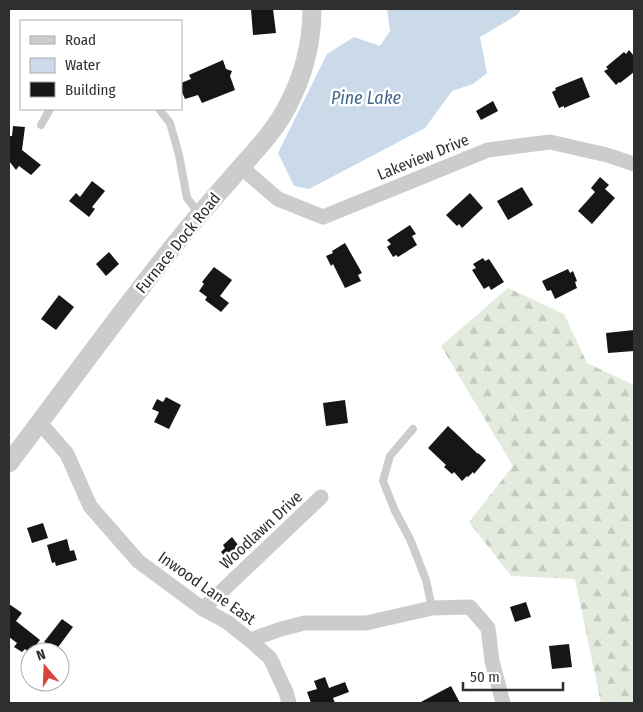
<svg xmlns="http://www.w3.org/2000/svg" width="643" height="712" font-family="'Fira Sans Condensed',sans-serif">
  <defs>
    <pattern id="forest-firs" width="22" height="20" patternUnits="userSpaceOnUse" patternTransform="scale(1.25)"><rect width="22" height="20" fill="#e3ebde"/><path d="M5 1l3.5 6h-7zM16 11l3.5 6h-7z" fill="#c3cabf"/></pattern>
  </defs>
  <rect width="100%" height="100%" fill="#fff"/>
  <polygon fill="url(#forest-firs)" points="508,288 564,314 587,363 634,385 634,703 601,703 575,579 511,576 469,522 513,466 441,346"/>
  <polygon fill="#cbdae9" points="387,9 522,9 517,15 480,37 487,73 473,84 452,91 425,128 309,189 294,186 278,153 327,54 354,37 380,46 390,31"/>
  <g fill="#161616">
    <polygon points="251,9 273,9 276,33 253,35"/>
    <polygon points="629,50 634,56 634,72 620,83 619,82 616,85 604,71 608,69 606,67 624,52 626,54"/>
    <polygon points="223,60 226,69 232,71 230,76 235,90 202,103 198,95 185,99 181,90 181,83 191,79 189,75"/>
    <polygon points="582,77 590,97 564,108 564,106 559,108 552,92 556,90 555,88"/>
    <polygon points="493,101 498,111 481,120 476,111"/>
    <polygon points="13,126 25,127 22,150 41,165 31,175 19,166 16,170 9,161 9,136 12,136"/>
    <polygon points="600,177 609,185 605,189 615,198 592,224 578,211 595,192 591,188"/>
    <polygon points="92,181 105,191 92,207 95,209 89,217 69,201 76,193 80,197"/>
    <polygon points="522,187 533,205 508,220 497,201"/>
    <polygon points="470,193 483,208 462,228 459,224 457,226 446,215"/>
    <polygon points="410,225 416,234 412,236 417,245 398,257 396,255 393,257 387,247 391,244 387,240"/>
    <polygon points="345,243 362,273 358,275 361,281 345,288 333,264 331,266 326,256 333,253 332,251"/>
    <polygon points="109,252 119,264 106,276 96,264"/>
    <polygon points="483,258 485,261 489,259 504,282 491,290 489,286 484,289 472,270 476,268 473,264"/>
    <polygon points="214,267 232,280 220,296 229,303 221,312 205,300 207,297 199,291 204,284 202,282"/>
    <polygon points="568,269 570,273 573,271 577,281 575,282 577,288 555,299 551,290 547,291 542,281"/>
    <polygon points="59,295 74,307 56,330 41,319"/>
    <polygon points="634,330 634,351 608,353 606,333"/>
    <polygon points="166,397 181,405 169,429 154,422 159,412 152,409 157,399 163,402"/>
    <polygon points="345,400 348,423 326,426 323,403"/>
    <polygon points="448,426 478,454 478,453 486,460 474,474 473,472 468,477 467,476 462,481 454,472 452,474 444,467 446,465 428,448"/>
    <polygon points="43,523 48,538 32,543 27,528"/>
    <polygon points="232,537 244,553 234,561 231,558 228,560 221,552 225,548 223,545"/>
    <polygon points="67,539 70,551 74,550 77,560 56,566 55,562 52,563 47,545"/>
    <polygon points="526,602 531,617 515,622 510,607"/>
    <polygon points="9,604 22,613 16,621 40,640 30,653 25,649 22,652 14,647 17,643 9,637"/>
    <polygon points="62,619 73,627 56,650 44,642"/>
    <polygon points="569,644 572,667 552,669 549,646"/>
    <polygon points="325,677 329,688 345,682 349,692 333,698 335,703 311,703 307,692 317,689 314,681"/>
    <polygon points="451,686 460,703 419,703"/>
  </g>
  <g fill="none" stroke-linecap="round" stroke-linejoin="round">
    <g stroke="#ccc" stroke-width="8">
      <polyline points="159,109 170,123 179,155 187,198 200,215"/>
      <polyline points="41,125 50,109"/>
      <polyline points="413,429 390,456 383,481 395,511 410,539 426,580 432,608"/>
    </g>
    <g stroke="#ccc" stroke-width="15">
      <polyline points="241,167 278,199 323,217 488,150 550,142 607,155 634,164"/>
      <polyline points="40,423 67,454 90,506 138,561 203,609 227,622 250,640 281,629 304,623 366,623 432,608 470,607 488,628 492,661 503,703"/>
      <polyline points="203,609 321,497"/>
      <polyline points="250,640 270,658 286,692 289,703"/>
    </g>
    <path stroke="#ccc" stroke-width="19" d="M9 463C67 387 123 308 184 233 202 211 222 189 241 167 258 148 275 130 287 107 303 77 312 43 312 9"/>
  </g>
  <g text-anchor="middle" dominant-baseline="central" stroke-width="5" stroke-linejoin="round" paint-order="stroke">
    <g font-size="16" fill="#2f2f2f" stroke="#fff">
      <text transform="translate(423 157) rotate(-22)">Lakeview Drive</text>
      <text transform="translate(178 243) rotate(-51)">Furnace Dock Road</text>
      <text transform="translate(261 530) rotate(-43)">Woodlawn Drive</text>
      <text transform="translate(207 588) rotate(35)">Inwood Lane East</text>
    </g>
    <g font-size="18" font-style="italic" fill="#43678b" stroke="#fff">
      <text x="366" y="98">Pine Lake</text>
    </g>
  </g>
  <rect width="643" height="712" fill="none" stroke="#2f2f2f" stroke-width="20"/>
  <rect x="20" y="20" width="162" height="90" fill="#ffffff" stroke="#acacac"/>
  <rect x="30" y="36" width="25" height="8" fill="#cccccc" stroke="#acacac"/>
  <text x="65" y="45" font-size="15" fill="#2f2f2f">Road</text>
  <rect x="30" y="58" width="25" height="15" fill="#cbdae9" stroke="#acacac"/>
  <text x="65" y="70" font-size="15" fill="#2f2f2f">Water</text>
  <rect x="30" y="82" width="25" height="15" fill="#161616" stroke="#acacac"/>
  <text x="65" y="95" font-size="15" fill="#2f2f2f">Building</text>
  <g transform="translate(45 667) rotate(341)"><circle r="24" fill="#ffffff" stroke="#acacac"/>
  <path d="M0-4L9 19L0 12L-9 19Z" fill="#d8443e"/>
  <text y="-8" font-size="14" font-weight="bold" text-anchor="middle" fill="#2f2f2f">N</text>
  </g>
  <path d="M463 682v8h100v-8" fill="none" stroke="#2f2f2f" stroke-width="2.5"/>
  <text x="470" y="682" font-size="15" fill="#2f2f2f" stroke="#ffffff" stroke-width="4" paint-order="stroke">50 m</text>
</svg>
